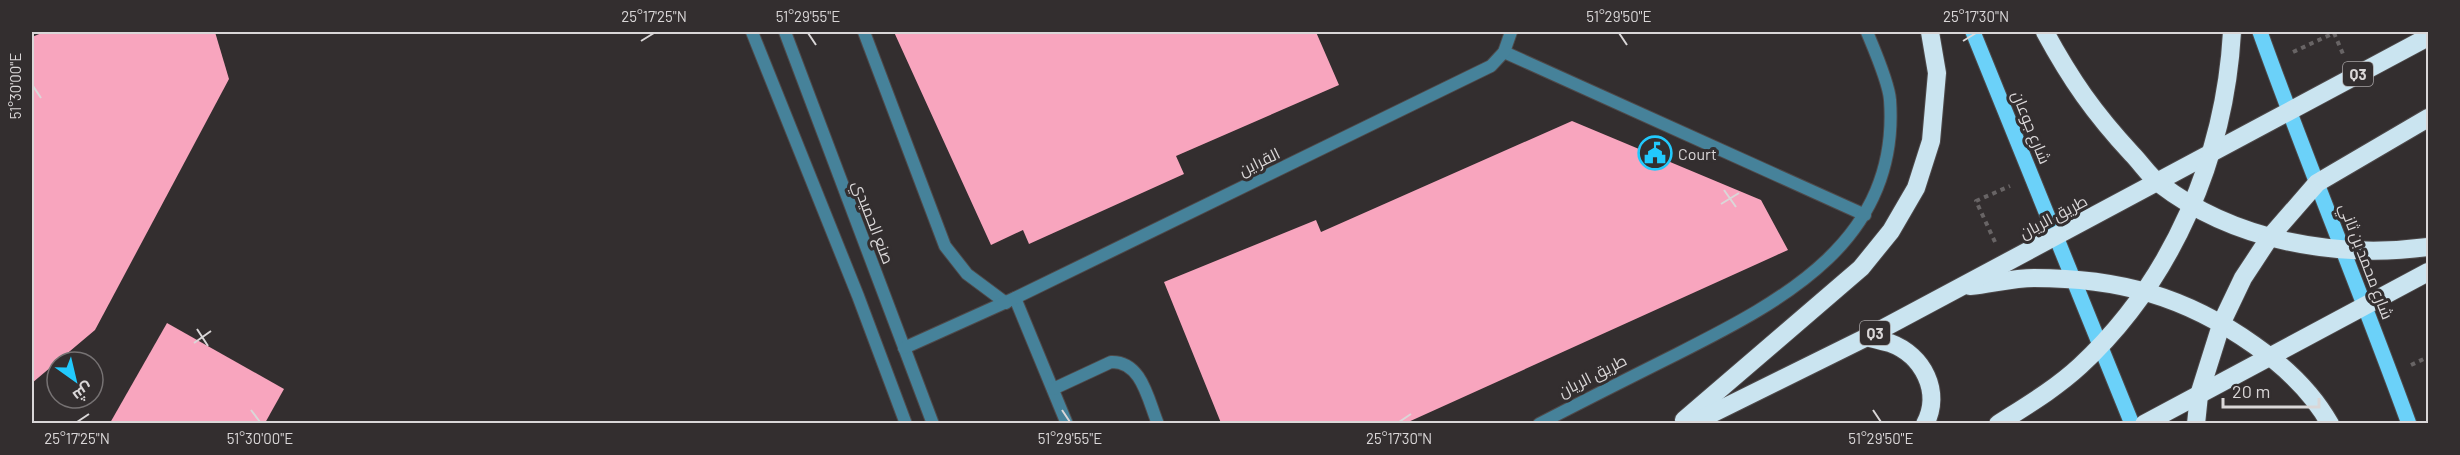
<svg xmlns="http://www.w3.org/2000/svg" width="2460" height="455" font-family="Barlow,Cairo,sans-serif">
  <rect width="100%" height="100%" fill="#332e2f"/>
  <g fill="#f8a5be">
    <polygon points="44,32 215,32 229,79 95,330 32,383 32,37"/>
    <polygon points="894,32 1316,32 1339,85 1176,156 1184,174 1029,244 1023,230 991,245"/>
    <polygon points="1572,121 1761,200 1788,250 1406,423 1221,423 1164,282 1316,220 1321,232"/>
    <polygon points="167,323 284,389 265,423 110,423"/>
  </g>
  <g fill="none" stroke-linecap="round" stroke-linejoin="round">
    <defs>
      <g id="lane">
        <polyline points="752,32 858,296 906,424"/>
        <polyline points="1504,52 1865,215"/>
        <polyline points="1015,298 1067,424"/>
        <path d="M1053 389 1111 362C1142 361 1148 400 1158 424"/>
      </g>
      <g id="street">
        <polyline points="785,32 933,424"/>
        <polyline points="864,32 945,246 967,274 1006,303"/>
        <polyline points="904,348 1015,298 1491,66 1504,52 1511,32"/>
        <path d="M1539 424C1585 400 1631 377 1677 354 1784 300 1900 240 1890 100 1889 83 1874 49 1867 32"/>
      </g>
      <g id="primary">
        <polyline points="1973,32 2132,424"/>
        <path d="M2260 32C2307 163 2361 292 2409 424"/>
      </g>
      <g id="highway">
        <path d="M2045 32C2071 80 2094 113 2132 154 2141 163 2149 176 2160 184 2234 241 2337 259 2428 247"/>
        <path d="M1970 286C1991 284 2013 278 2034 278 2118 278 2185 296 2254 345 2283 365 2312 392 2330 424"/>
        <path d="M1867 337C1874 339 1882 341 1890 343 1923 355 1942 392 1925 424"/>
        <polyline points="1684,420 1861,268 1891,231 1916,188 1931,141 1937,73 1930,32"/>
        <polyline points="1691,424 1867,337 2428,37"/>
        <path d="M1998 424C2026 406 2055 389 2080 366 2173 280 2225 156 2232 32"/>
        <polyline points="2144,424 2428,272"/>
        <polyline points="2196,424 2199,395 2222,322 2243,278 2270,237 2317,183 2428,118"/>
      </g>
    </defs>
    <use href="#lane" stroke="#4e494a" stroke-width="14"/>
    <use href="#street" stroke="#4e494a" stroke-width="14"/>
    <use href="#primary" stroke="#4e494a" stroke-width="17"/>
    <use href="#highway" stroke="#4e494a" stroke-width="20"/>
    <g stroke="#686465" stroke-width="4" stroke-dasharray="4.5 4.5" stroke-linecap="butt">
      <polyline points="2293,52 2334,33 2343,54"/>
      <polyline points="1995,242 1976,201 2010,186"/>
      <polyline points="2411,365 2428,357"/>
    </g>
    <use href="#lane" stroke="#46829a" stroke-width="12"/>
    <use href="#street" stroke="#46829a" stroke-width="12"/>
    <use href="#primary" stroke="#6bd1f9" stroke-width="15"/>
    <use href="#highway" stroke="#cae4f0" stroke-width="18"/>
  </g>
  <path fill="none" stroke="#dad7d8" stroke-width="2" d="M808 33 816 45M1619 33 1627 45M641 41 654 33M1963 41 1976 33M33 86 41 98M1724 190 1736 207M1721 204 1739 193M197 329 208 346M194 343 211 331M251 410 260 422M1062 410 1070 422M1873 410 1881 422M77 422 89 414M1399 422 1411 414"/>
  <defs>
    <symbol id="civic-ring" viewBox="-11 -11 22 22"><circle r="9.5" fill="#332e2f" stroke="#22c9fd" stroke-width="1.5"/><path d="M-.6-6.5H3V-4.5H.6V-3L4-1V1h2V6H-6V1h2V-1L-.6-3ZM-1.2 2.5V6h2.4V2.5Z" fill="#22c9fd"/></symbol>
  </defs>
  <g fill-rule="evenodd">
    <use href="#civic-ring" x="1636" y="134" width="38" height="38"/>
  </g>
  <g text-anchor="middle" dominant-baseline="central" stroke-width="6" stroke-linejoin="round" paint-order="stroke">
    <g fill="#332e2f" stroke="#a8a4a5" stroke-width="1.5">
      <rect x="2343" y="62" width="30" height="24" rx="4.5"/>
      <rect x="1860" y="321" width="30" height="24" rx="4.5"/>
    </g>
    <g font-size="15" font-weight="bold" fill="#dad7d8">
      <text x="2358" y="74">Q3</text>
      <text x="1875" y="333">Q3</text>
    </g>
    <g font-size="16" fill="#dad7d8" stroke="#332e2f">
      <text transform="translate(2032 127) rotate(68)">شارع جوعان</text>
      <text transform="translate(1259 161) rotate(-26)">القراين</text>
      <text transform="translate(2053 216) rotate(-28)">طريق الريان</text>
      <text transform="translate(874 222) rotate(69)">صنع الحميدي</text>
      <text transform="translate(2367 261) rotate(69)">شارع محمد بن ثاني</text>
      <text transform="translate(1592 375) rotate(-27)">طريق الريان</text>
    </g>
    <g font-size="16" fill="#dad7d8" stroke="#332e2f" text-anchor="start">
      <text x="1678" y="153">Court</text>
    </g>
  </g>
  <rect width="2460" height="455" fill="none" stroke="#332e2f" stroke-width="66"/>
  <g transform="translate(75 380) rotate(146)"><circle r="28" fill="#332e2f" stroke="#767273" stroke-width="1.5"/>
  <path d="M0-4.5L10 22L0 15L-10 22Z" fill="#22c9fd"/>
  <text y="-9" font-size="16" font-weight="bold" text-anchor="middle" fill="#dad7d8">ش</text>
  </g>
  <path d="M2223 398v9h96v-9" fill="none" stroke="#dad7d8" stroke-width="3"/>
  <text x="2232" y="398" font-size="18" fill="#dad7d8" stroke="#332e2f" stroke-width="4.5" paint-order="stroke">20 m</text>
  <rect x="33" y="33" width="2394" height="389" fill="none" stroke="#dad7d8" stroke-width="2"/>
  <g font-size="15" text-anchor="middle" fill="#dad7d8">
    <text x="654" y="22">25°17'25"N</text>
    <text x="808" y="22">51°29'55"E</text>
    <text x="1619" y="22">51°29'50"E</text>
    <text x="1976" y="22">25°17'30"N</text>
    <text transform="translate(16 86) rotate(-90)" y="5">51°30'00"E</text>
    <text x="77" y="444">25°17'25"N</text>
    <text x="260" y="444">51°30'00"E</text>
    <text x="1070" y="444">51°29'55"E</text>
    <text x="1399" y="444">25°17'30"N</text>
    <text x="1881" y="444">51°29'50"E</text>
  </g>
</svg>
